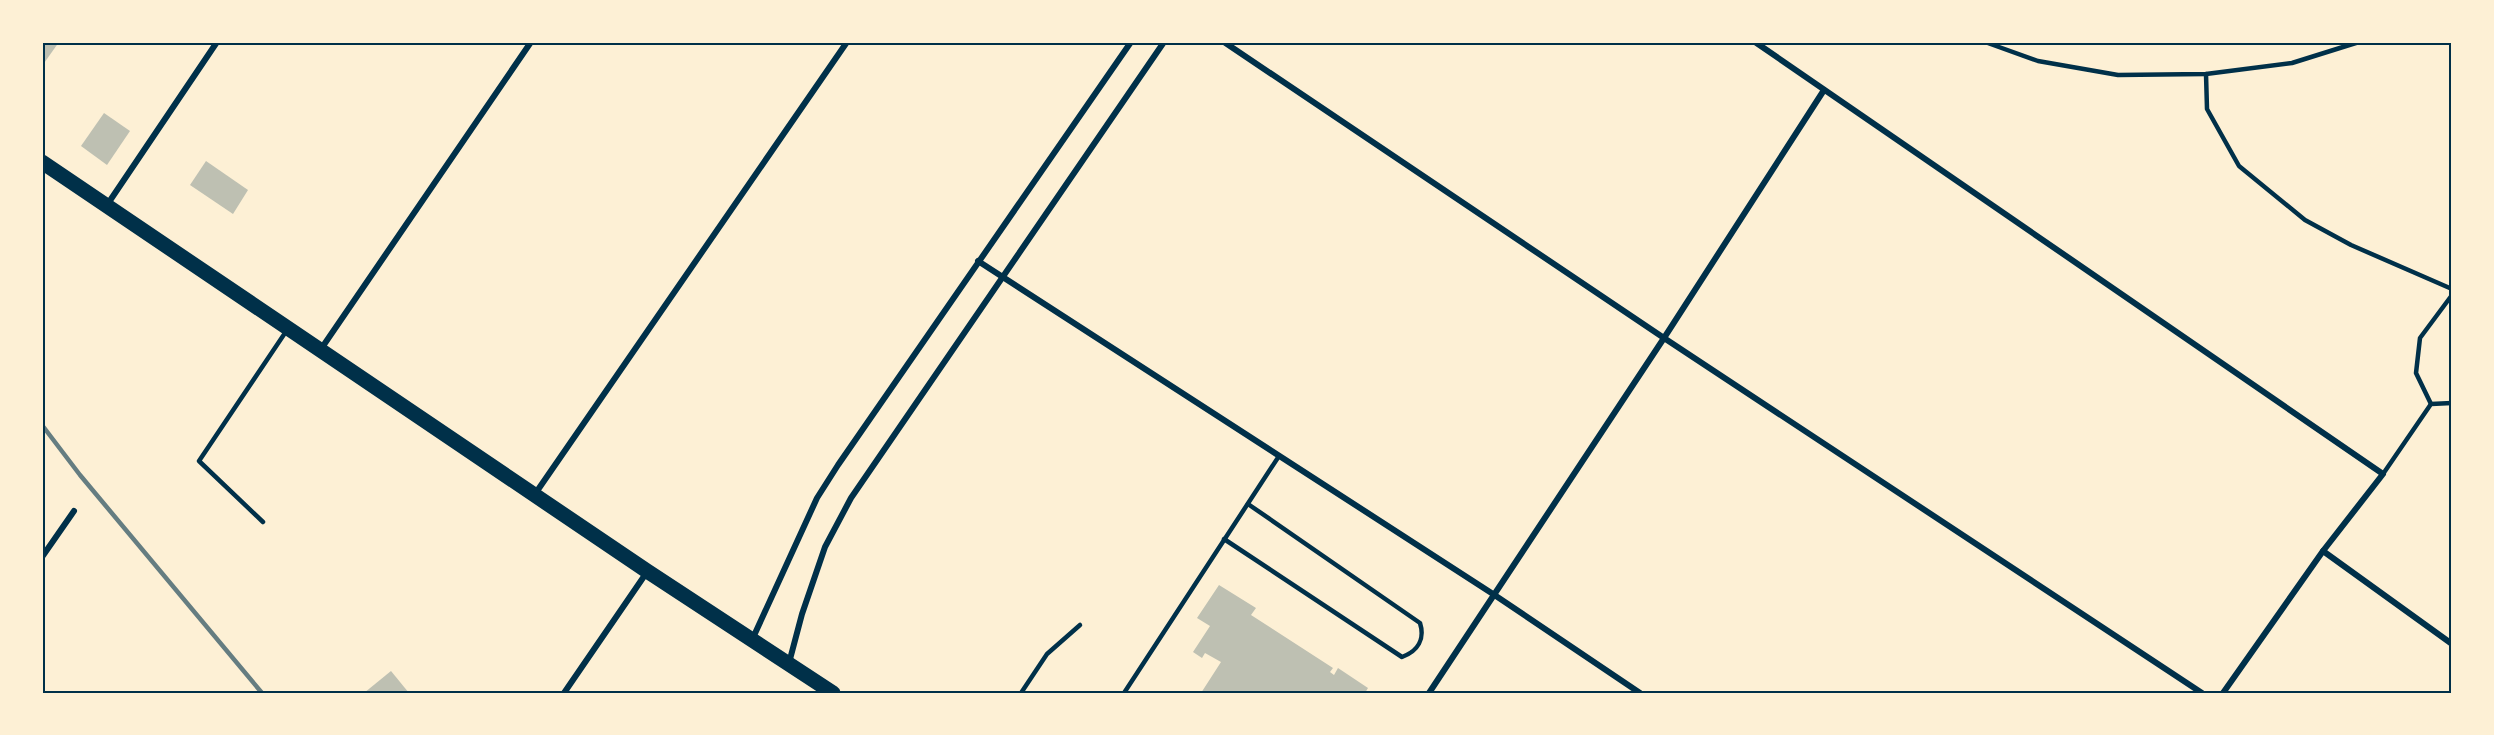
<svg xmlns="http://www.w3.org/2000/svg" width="2494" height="735" font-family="Inter,sans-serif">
  <rect width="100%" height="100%" fill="#fdf0d5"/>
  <g fill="#bec0b2">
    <polygon points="42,42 59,42 42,66"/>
    <polygon points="104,113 130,131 107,165 81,146"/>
    <polygon points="206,161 248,190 233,214 190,185"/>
    <polygon points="1219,585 1256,608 1251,615 1333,668 1330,672 1334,675 1338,668 1368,688 1365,693 1201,693 1221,662 1205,653 1202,658 1193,652 1210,626 1197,618"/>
    <polygon points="391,671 409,693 364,693"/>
  </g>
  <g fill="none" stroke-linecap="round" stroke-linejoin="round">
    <g stroke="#003049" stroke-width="4.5">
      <polyline points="1985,42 2038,61 2118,75 2206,74 2292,63 2359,42"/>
      <polyline points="2206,74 2207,109 2239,166 2305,220 2351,245 2452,289"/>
      <polyline points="2431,404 2416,373 2420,338 2452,295"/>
      <polyline points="2383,474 2431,404 2452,403"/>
      <polyline points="263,522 199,461 287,330"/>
      <path d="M1224 539 1402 657C1418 651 1425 639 1420 623L1248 504"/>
      <polyline points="1021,693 1047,654 1080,625"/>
      <polyline points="1124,693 1279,456"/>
    </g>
    <g stroke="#003049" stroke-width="6">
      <polyline points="1224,42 1664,338 2202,693"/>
      <polyline points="1755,42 2383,474 2323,551 2223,693"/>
      <polyline points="107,205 217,42"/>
      <polyline points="978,261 1493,594 1640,693"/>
      <polyline points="321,349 531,42"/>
      <polyline points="535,494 847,42"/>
      <polyline points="2323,551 2452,644"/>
      <polyline points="42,557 74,511"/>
      <polyline points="752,640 817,498 838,465 1131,42"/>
      <polyline points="789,663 802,614 825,547 851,498 1164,42"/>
      <polyline points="564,693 647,572"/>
      <polyline points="1429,693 1664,338 1824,90"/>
    </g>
    <polyline stroke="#003049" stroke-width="15" points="42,162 647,571 833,693"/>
    <polyline stroke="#657d81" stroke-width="4.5" points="42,425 80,475 262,693"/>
  </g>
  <rect width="2494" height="735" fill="none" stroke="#fdf0d5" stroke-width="87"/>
  <rect x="44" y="44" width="2406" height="648" fill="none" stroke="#003049" stroke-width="2"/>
</svg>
